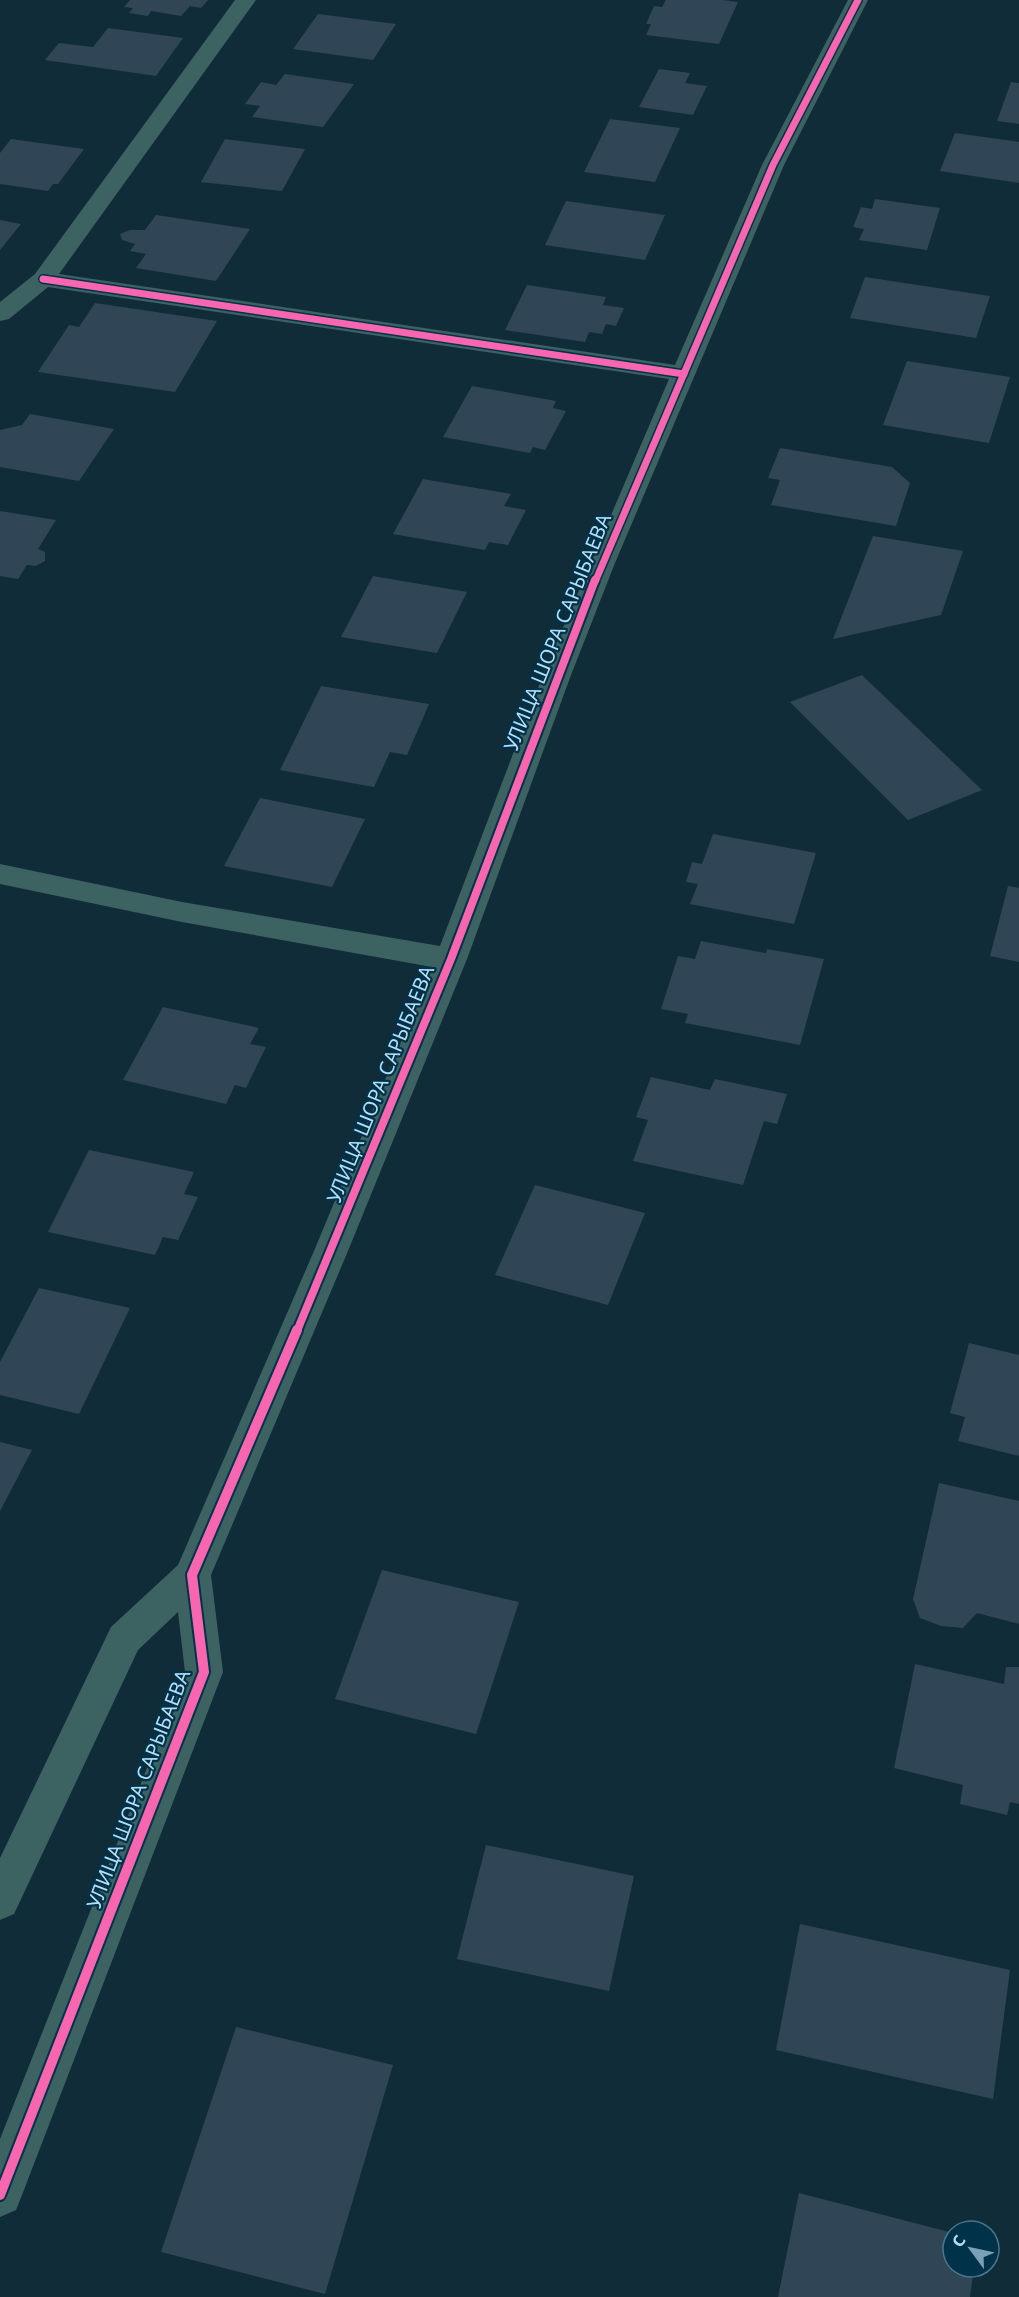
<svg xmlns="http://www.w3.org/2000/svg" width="1019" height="2297" font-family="'Noto Sans',sans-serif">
  <rect width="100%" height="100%" fill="#112c39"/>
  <g fill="#304556">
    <polygon points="130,0 208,0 201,8 190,6 181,16 151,11 148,16 129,13 133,8 124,7"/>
    <polygon points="666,0 723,0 738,2 719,44 646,35 651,24 646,24 654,6 662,7"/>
    <polygon points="318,14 396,24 373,60 293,49"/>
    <polygon points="108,28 183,38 156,76 45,60 59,43 93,47"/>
    <polygon points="659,69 690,73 685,83 707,86 693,115 639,107"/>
    <polygon points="285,74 354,84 323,127 252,117 260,106 245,104 261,82 276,85"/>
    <polygon points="1011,82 1019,83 1019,124 997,121"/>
    <polygon points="610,119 680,128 655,182 584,172"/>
    <polygon points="955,133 1019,142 1019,183 940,171"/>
    <polygon points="11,139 84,149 58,184 53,184 48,191 0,184 0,153"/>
    <polygon points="225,139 305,149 282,191 201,182"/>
    <polygon points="875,199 940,208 927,250 859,240 864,229 853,227 861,207 872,209"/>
    <polygon points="566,201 665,215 645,260 545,245"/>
    <polygon points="156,215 250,229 216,281 136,268 146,254 130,251 135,244 122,240 120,234 130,230 145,230"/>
    <polygon points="0,220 21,224 0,250"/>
    <polygon points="865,277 990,296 976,338 850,318"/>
    <polygon points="527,285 606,297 603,305 624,308 616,326 606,324 602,334 589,332 585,342 505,330"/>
    <polygon points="95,303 217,321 175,392 38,372 69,325 79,327"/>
    <polygon points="907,361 1010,377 989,443 883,425"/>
    <polygon points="472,386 556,401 553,408 566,411 545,450 533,447 530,453 443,437"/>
    <polygon points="30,414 114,429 79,481 0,467 0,430 22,425"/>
    <polygon points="780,448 892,467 910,483 896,526 771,505 780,480 768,478"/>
    <polygon points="423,479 511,494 504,506 526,510 508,545 489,542 485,550 393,534"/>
    <polygon points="0,511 56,520 38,549 45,552 45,561 36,566 27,565 18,579 0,576"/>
    <polygon points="873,536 963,551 941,615 833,639"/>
    <polygon points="373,576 467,592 437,653 341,637"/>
    <polygon points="862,675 982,790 908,820 790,702"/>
    <polygon points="321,686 429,704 407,755 390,752 374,787 280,770"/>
    <polygon points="260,798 365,819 332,887 224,866"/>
    <polygon points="713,834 816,853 794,924 690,904 698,884 686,882 692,862 702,864"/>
    <polygon points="1008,886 1019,888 1019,962 990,956"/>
    <polygon points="701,941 766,953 767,949 824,959 800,1045 685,1023 688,1014 661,1009 678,956 695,959"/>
    <polygon points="163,1007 259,1028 250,1044 266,1047 246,1088 235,1085 226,1104 123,1080"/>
    <polygon points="651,1077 710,1090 715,1079 787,1094 777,1124 764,1121 743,1185 633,1161 648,1120 636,1117"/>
    <polygon points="89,1150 194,1172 184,1194 198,1197 178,1240 163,1237 155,1255 48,1232"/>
    <polygon points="535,1185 645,1213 608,1305 495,1275"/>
    <polygon points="39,1288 130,1308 79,1414 0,1395 0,1362"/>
    <polygon points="969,1343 1019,1355 1019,1456 958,1441 965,1417 950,1413"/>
    <polygon points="0,1442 32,1450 0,1511"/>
    <polygon points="939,1483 1019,1501 1019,1624 977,1613 963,1628 941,1626 920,1618 913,1599"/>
    <polygon points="382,1570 519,1602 476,1734 335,1699"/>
    <polygon points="915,1664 1004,1684 1006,1667 1019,1667 1019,1804 1010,1802 1007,1815 960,1804 963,1785 894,1768"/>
    <polygon points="486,1845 634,1876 609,1991 457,1959"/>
    <polygon points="800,1924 1010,1970 993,2099 776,2050"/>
    <polygon points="236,2027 393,2065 325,2294 161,2252"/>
    <polygon points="799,2193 953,2233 953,2267 974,2267 970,2297 778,2297"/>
  </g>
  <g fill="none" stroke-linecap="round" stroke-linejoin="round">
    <polygon fill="#3d6262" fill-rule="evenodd" points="235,0 256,0 59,274 675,365 762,165 848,0 868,0 784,165 615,563 571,675 467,959 348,1251 211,1575 223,1672 22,2195 16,2210 0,2217 0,2139 185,1672 178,1612 138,1650 14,1914 0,1920 0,1858 111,1627 178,1565 314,1251 432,967 182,922 0,884 0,864 182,902 440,946 543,675 669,379 48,287 9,319 0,321 0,302 35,274"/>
    <defs>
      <g id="cycleway-far2">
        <polyline points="43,279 684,374"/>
        <polyline points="595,582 773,165 858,0"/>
      </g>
      <polyline id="cycleway-far1" points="297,1331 451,959 595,580"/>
      <polyline id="cycleway" points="0,2195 204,1672 192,1575 297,1330"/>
    </defs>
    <use href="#cycleway-far2" stroke="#00324a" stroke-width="10"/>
    <use href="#cycleway-far1" stroke="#00324a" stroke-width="12"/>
    <use href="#cycleway" stroke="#00324a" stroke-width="14"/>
    <use href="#cycleway-far2" stroke="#f766af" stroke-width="7"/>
    <use href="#cycleway-far1" stroke="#f766af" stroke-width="8"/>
    <use href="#cycleway" stroke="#f766af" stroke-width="10"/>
  </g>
  <g text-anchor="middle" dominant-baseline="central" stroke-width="4.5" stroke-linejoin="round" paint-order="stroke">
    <g font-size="20" fill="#b6def7" stroke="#00324a">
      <text transform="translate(557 632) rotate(-68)">УЛИЦА ШОРА САРЫБАЕВА</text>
      <text transform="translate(380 1084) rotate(-68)">УЛИЦА ШОРА САРЫБАЕВА</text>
      <text transform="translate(138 1789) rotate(-69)">УЛИЦА ШОРА САРЫБАЕВА</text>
    </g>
  </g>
  <g transform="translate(971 2249) rotate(303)"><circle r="28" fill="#00324a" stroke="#49778f" stroke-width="1.5"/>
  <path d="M0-4.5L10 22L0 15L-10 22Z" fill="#7ca0b4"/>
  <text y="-9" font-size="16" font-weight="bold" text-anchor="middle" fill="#b6def7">С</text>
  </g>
</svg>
